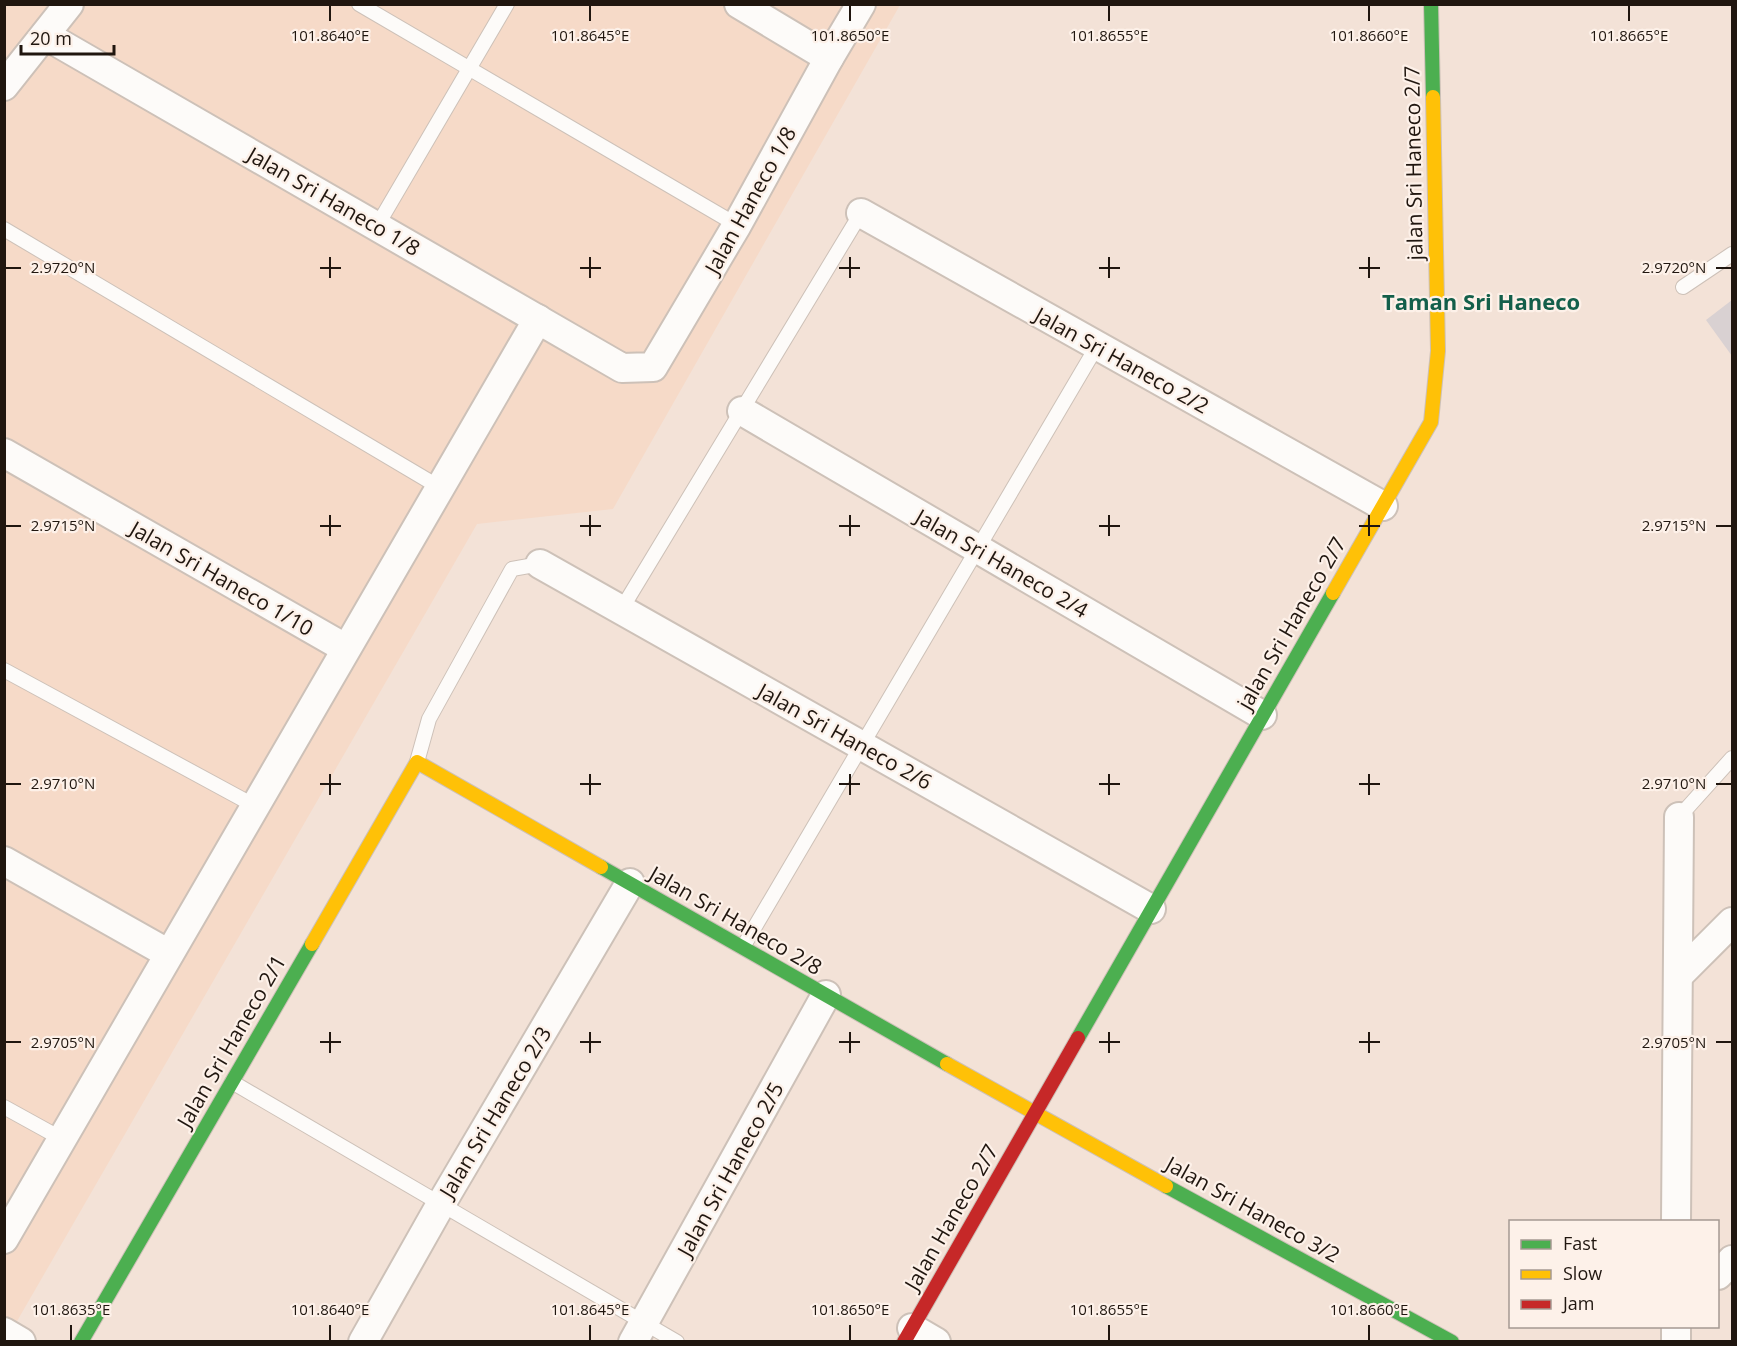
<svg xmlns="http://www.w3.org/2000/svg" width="1737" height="1346" font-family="'Open Sans',sans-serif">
  <rect width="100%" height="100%" fill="#f3e2d7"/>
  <polygon fill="#f6dac8" points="5,5 900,5 613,509 477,524 5,1342"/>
  <polygon fill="#d9d1d2" points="1732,300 1732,356 1706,320"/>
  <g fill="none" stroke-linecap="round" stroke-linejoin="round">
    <defs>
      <g id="lane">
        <polyline points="359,4 737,225"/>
        <polyline points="377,226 507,4"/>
        <polyline points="4,229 439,487"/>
        <polyline points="1683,287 1732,254"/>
        <polyline points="621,610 861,213"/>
        <polyline points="4,670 255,806"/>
        <polyline points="417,762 429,719 512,569 540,564"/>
        <polyline points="1679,817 1732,758"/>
        <polyline points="743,947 1097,346"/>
        <polyline points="232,1082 677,1342"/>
        <polyline points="4,1107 62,1139"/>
      </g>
      <g id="street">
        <polyline points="739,4 829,58"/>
        <polyline points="45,35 622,368 653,367 737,225 829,58 861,4"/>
        <polyline points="4,86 69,4"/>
        <polyline points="861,213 1383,506"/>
        <polyline points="742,411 1262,715"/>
        <polyline points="4,453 345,648"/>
        <polyline points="540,564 1151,909"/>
        <polyline points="4,861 169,954"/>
        <polyline points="1678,976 1732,922"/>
        <polyline points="1676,1222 1679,817"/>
        <polyline points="4,1239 538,319"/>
        <polyline points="1718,1275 1732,1260"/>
        <polyline points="912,1328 936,1342"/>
        <polyline points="4,1332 21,1342"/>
        <polyline points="363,1342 441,1204 630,883"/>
        <polyline points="633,1342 826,995"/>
        <polyline points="1676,1342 1676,1326"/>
      </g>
      <g id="fast">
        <polyline points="1431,4 1433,97"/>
        <polyline points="601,867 947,1064"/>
        <polyline points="1078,1038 1333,593"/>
        <polyline points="1166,1186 1452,1342"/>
        <polyline points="81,1342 312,944"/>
      </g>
      <g id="slow">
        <polyline points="1333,593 1431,422 1438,351 1433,97"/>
        <polyline points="312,944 417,762 601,867"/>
        <polyline points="947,1064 1166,1186"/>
      </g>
      <polyline id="jam" points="904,1342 1078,1038"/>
    </defs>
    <use href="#lane" stroke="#cdc1b8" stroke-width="16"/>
    <use href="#street" stroke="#cdc1b8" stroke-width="32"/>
    <use href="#fast" stroke="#cdc1b8" stroke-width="16"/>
    <use href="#slow" stroke="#cdc1b8" stroke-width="16"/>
    <use href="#jam" stroke="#cdc1b8" stroke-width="16"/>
    <use href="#lane" stroke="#fdfbf9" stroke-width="14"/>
    <use href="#street" stroke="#fdfbf9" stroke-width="28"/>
    <use href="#fast" stroke="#4caf50" stroke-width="14"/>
    <use href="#slow" stroke="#ffc107" stroke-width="14"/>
    <use href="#jam" stroke="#c62828" stroke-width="14"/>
  </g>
  <path fill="none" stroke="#20160f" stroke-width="2" d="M330 6V21M590 6V21M850 6V21M1109 6V21M1369 6V21M1629 6V21M330 257V278M590 257V278M850 257V278M1109 257V278M1369 257V278M6 268H21M320 268H341M580 268H601M839 268H860M1099 268H1120M1359 268H1380M1716 268H1731M330 515V536M590 515V536M850 515V536M1109 515V536M1369 515V536M6 526H21M320 526H341M580 526H601M839 526H860M1099 526H1120M1359 526H1380M1716 526H1731M330 774V795M590 774V795M850 774V795M1109 774V795M1369 774V795M6 784H21M320 784H341M580 784H601M839 784H860M1099 784H1120M1359 784H1380M1716 784H1731M330 1032V1053M590 1032V1053M850 1032V1053M1109 1032V1053M1369 1032V1053M6 1042H21M320 1042H341M580 1042H601M839 1042H860M1099 1042H1120M1359 1042H1380M1716 1042H1731M71 1325V1340M330 1325V1340M590 1325V1340M850 1325V1340M1109 1325V1340M1369 1325V1340"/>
  <g text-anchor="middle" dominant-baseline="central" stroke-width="4.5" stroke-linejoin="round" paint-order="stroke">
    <g font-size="21" fill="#20160f" stroke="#fdf1e9">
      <text transform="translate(1413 163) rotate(-91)">jalan Sri Haneco 2/7</text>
      <text transform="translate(750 200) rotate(-61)">Jalan Haneco 1/8</text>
      <text transform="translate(334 201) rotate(30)">Jalan Sri Haneco 1/8</text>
      <text transform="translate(1122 360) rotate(29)">Jalan Sri Haneco 2/2</text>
      <text transform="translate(1002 563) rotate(30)">Jalan Sri Haneco 2/4</text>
      <text transform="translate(222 578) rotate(30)">Jalan Sri Haneco 1/10</text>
      <text transform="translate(1291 623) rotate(-60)">jalan Sri Haneco 2/7</text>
      <text transform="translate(845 736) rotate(29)">Jalan Sri Haneco 2/6</text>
      <text transform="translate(736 920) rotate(30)">Jalan Sri Haneco 2/8</text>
      <text transform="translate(231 1041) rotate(-60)">Jalan Sri Haneco 2/1</text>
      <text transform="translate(495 1112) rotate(-59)">Jalan Sri Haneco 2/3</text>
      <text transform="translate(730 1169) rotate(-61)">Jalan Sri Haneco 2/5</text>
      <text transform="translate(1253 1209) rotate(29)">Jalan Sri Haneco 3/2</text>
      <text transform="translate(951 1217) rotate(-60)">Jalan Haneco 2/7</text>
    </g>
    <g font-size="22" font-weight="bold" fill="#135f4a" stroke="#fdf1e9">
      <text x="1481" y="301">Taman Sri Haneco</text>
    </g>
  </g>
  <g font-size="15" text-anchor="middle" fill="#20160f" stroke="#fdf1e9" stroke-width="4.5" stroke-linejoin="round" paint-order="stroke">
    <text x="330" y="41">101.8640°E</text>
    <text x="590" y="41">101.8645°E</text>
    <text x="850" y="41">101.8650°E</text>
    <text x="1109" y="41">101.8655°E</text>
    <text x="1369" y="41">101.8660°E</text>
    <text x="1629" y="41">101.8665°E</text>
    <text x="63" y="273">2.9720°N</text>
    <text x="1674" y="273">2.9720°N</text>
    <text x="63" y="531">2.9715°N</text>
    <text x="1674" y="531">2.9715°N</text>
    <text x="63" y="789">2.9710°N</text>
    <text x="1674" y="789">2.9710°N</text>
    <text x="63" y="1048">2.9705°N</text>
    <text x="1674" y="1048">2.9705°N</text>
    <text x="71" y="1315">101.8635°E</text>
    <text x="330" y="1315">101.8640°E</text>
    <text x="590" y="1315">101.8645°E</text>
    <text x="850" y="1315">101.8650°E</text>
    <text x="1109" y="1315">101.8655°E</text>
    <text x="1369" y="1315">101.8660°E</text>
  </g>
  <rect width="1737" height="1346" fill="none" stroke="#20160f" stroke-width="12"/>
  <rect x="1509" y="1220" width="210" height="108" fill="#fdf1e9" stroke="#a59992" stroke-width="1.5"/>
  <rect x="1521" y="1240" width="30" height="9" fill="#4caf50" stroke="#a59992" stroke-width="1.5"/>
  <text x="1563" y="1250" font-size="18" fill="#20160f">Fast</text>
  <rect x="1521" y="1270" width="30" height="9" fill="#ffc107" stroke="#a59992" stroke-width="1.5"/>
  <text x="1563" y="1280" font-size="18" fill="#20160f">Slow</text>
  <rect x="1521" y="1300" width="30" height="9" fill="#c62828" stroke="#a59992" stroke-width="1.5"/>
  <text x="1563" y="1310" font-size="18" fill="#20160f">Jam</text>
  <path d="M21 45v9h93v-9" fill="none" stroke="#20160f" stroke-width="3"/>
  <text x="30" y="45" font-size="18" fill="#20160f" stroke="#fdf1e9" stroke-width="4.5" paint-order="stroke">20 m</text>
</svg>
